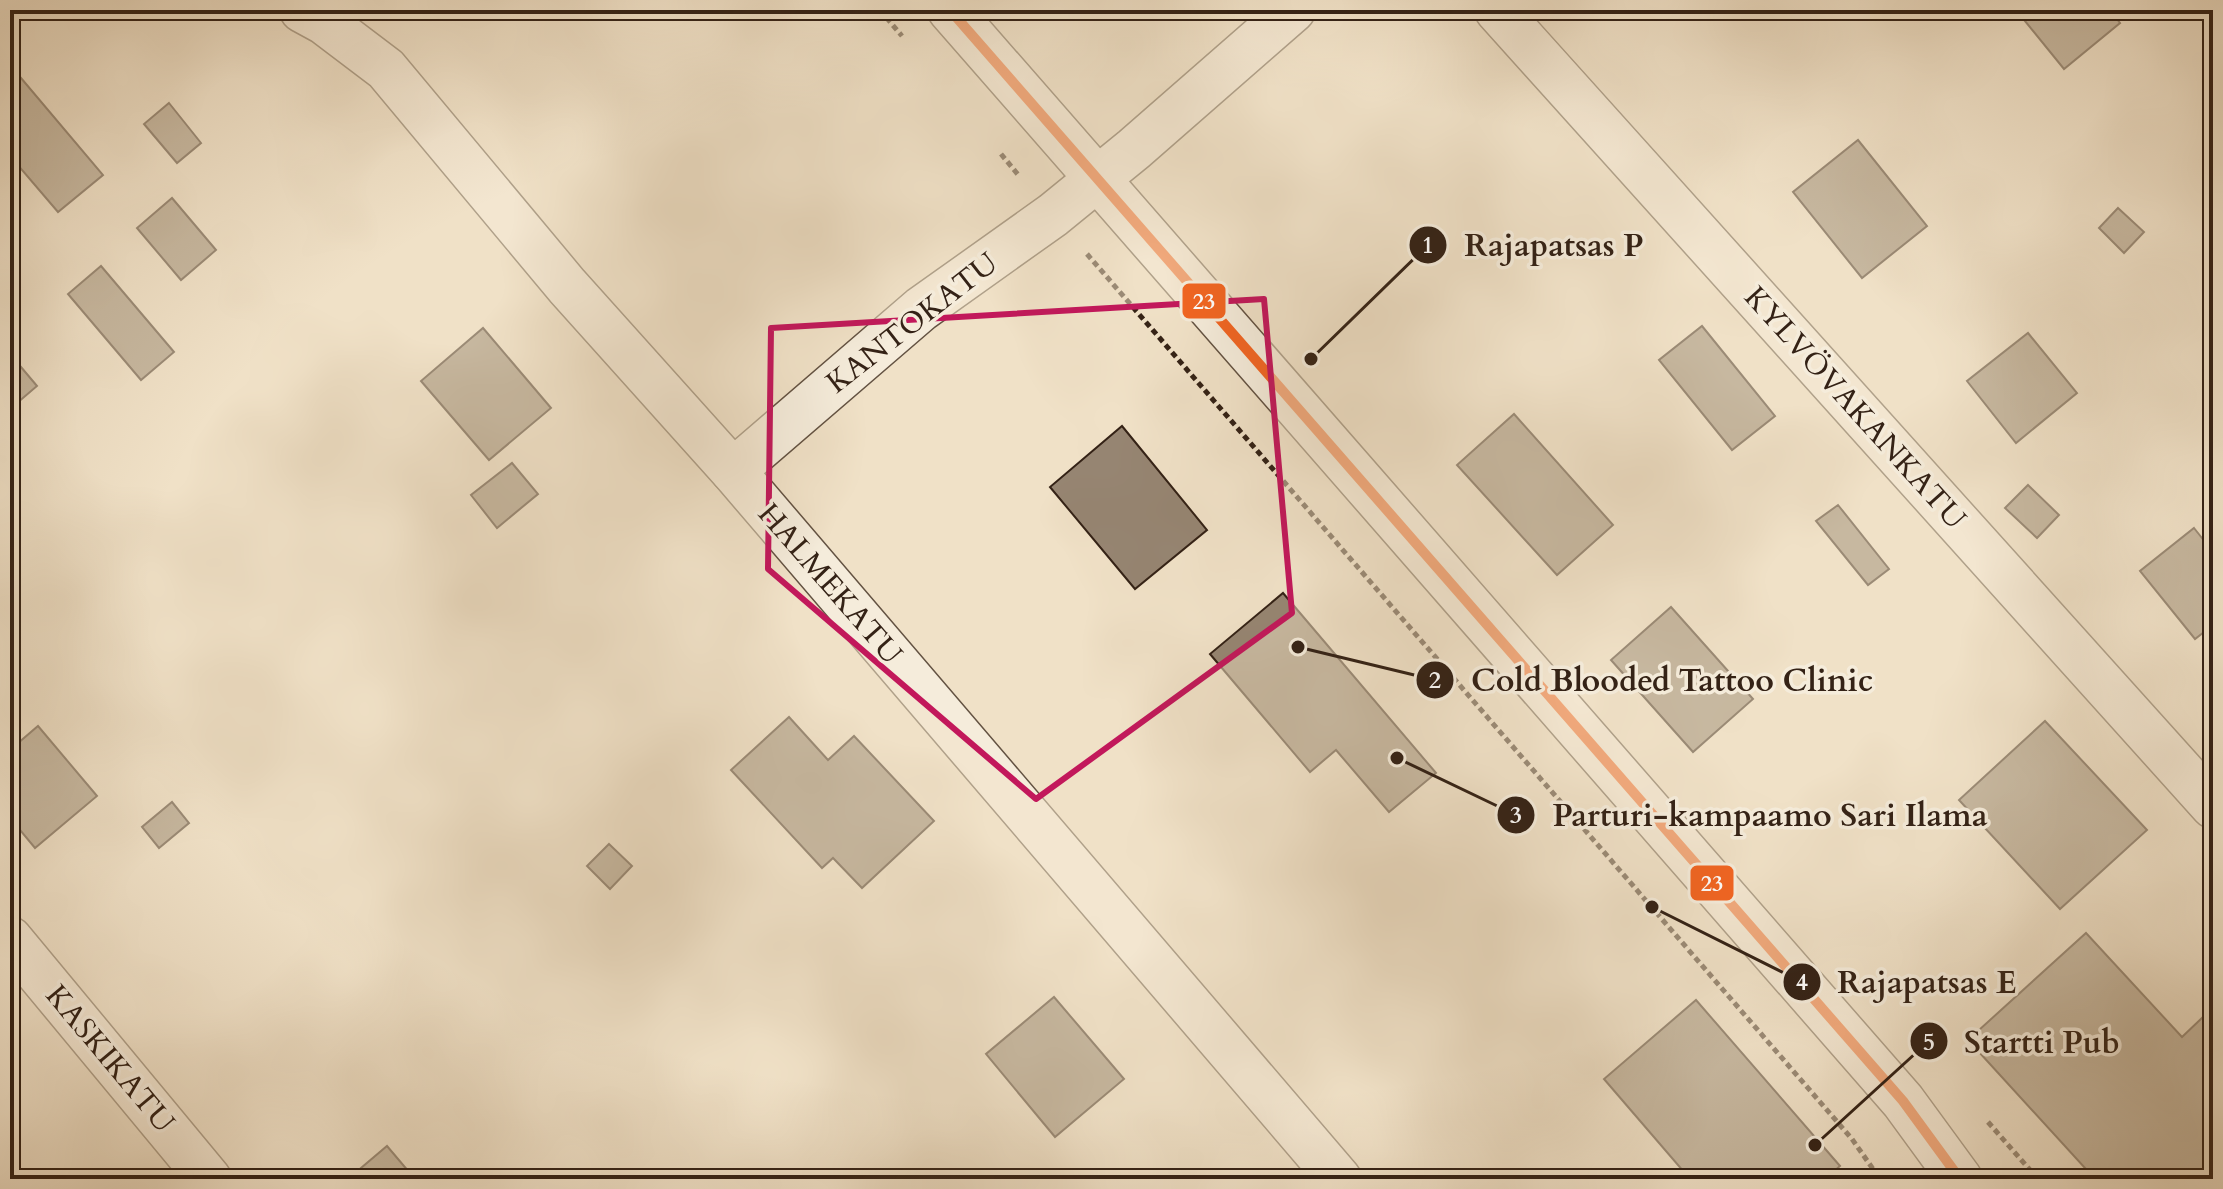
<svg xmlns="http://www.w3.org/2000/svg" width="2223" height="1189" font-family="Cardo,serif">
  <rect width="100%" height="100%" fill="#f0e1c7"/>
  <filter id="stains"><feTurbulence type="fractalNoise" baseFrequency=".0025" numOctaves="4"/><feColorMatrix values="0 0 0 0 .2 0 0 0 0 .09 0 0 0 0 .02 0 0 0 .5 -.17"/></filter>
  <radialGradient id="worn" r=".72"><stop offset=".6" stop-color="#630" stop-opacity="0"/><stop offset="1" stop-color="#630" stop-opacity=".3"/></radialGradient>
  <g fill="#968572" stroke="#342216" stroke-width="2">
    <polygon points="2016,10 2110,10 2120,23 2064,69"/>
    <polygon points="10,65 103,175 58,212 10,156"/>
    <polygon points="169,103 201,143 177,163 144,124"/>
    <polygon points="1858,140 1927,226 1862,278 1793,192"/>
    <polygon points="172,198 216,250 181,280 137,228"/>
    <polygon points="2118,208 2144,232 2124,253 2099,228"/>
    <polygon points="101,266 174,352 141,380 68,294"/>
    <polygon points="1702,326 1775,416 1732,450 1659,360"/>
    <polygon points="483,328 551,408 489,460 421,381"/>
    <polygon points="2028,333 2077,393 2016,443 1967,381"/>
    <polygon points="10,354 37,386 10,409"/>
    <polygon points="1514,414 1613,525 1557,575 1457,465"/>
    <polygon points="1122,426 1207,530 1135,589 1050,487"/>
    <polygon points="512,463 538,494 497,528 471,495"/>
    <polygon points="2028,485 2059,515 2037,538 2005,508"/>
    <polygon points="1838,505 1889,569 1868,585 1816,521"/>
    <polygon points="2194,528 2213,552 2213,625 2195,639 2140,571"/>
    <polygon points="1283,593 1436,773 1389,812 1336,750 1310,772 1210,654"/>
    <polygon points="1671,607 1753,699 1693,752 1611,660"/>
    <polygon points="789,717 828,760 854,736 934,821 862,888 833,858 822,868 731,770"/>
    <polygon points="2045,721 2147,830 2060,909 1959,800"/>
    <polygon points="38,726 97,796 35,848 10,818 10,750"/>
    <polygon points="172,802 189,823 159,848 142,827"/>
    <polygon points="609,844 632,866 610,889 587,866"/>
    <polygon points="2086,933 2182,1037 2204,1016 2213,1026 2213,1179 2095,1179 1968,1040"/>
    <polygon points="1054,997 1124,1079 1055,1137 986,1054"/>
    <polygon points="1696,1000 1840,1166 1825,1179 1690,1179 1604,1079"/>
    <polygon points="387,1146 415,1179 348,1179"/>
  </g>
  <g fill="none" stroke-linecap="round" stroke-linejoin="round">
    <defs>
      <g id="minor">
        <polyline points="302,10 324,22 386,69 567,286 733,471 1339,1179"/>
        <polyline points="1497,10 2213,806"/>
        <polyline points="733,471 921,309 1053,215 1134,149 1293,10"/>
        <polyline points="10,939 209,1179"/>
      </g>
      <polyline id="tertiary" points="950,10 1903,1101 1960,1179"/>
    </defs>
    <use href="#minor" stroke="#635242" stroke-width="47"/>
    <use href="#tertiary" stroke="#635242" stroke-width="47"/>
    <g stroke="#342216" stroke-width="5" stroke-dasharray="6 4" stroke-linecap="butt">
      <polyline points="880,10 902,36"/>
      <polyline points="1001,154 1020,177"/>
      <polyline points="1087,254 1852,1139 1880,1179"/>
      <polyline points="1988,1122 2038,1179"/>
    </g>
    <use href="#minor" stroke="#f5ecdb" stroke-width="44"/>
    <use href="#tertiary" stroke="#f5ecdb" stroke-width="44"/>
    <defs>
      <polyline id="bus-1" points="950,10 1903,1101 1960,1179"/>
    </defs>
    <use href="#bus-1" stroke="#f5ecdb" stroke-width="16"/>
    <use href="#bus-1" stroke="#f26522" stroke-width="10"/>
  </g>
  <path d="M0 0H2223V1189H0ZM1264 299 1292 613 1036 799 768 569 771 328Z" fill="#f0e1c7" fill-opacity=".55" fill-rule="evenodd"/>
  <path fill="none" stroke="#c2185b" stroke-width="6" stroke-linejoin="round" d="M1264 299 1292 613 1036 799 768 569 771 328Z"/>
  <g text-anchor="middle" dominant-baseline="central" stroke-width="7" stroke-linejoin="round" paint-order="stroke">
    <g font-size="30" fill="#342216" stroke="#f5ecdb">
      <text transform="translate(912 323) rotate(-38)">KANTOKATU</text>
      <text transform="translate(1855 408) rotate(48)">KYLVÖVAKANKATU</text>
      <text transform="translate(830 584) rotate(49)">HALMEKATU</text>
      <text transform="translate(110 1059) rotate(50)">KASKIKATU</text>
    </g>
  </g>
  <path fill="none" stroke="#342216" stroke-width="3" d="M1311 359L1428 245M1298 647L1435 680M1397 758L1516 815M1652 907L1802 982M1815 1145L1929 1041"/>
  <g fill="#342216" stroke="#f5ecdb" stroke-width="3">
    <circle cx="1311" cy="359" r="8"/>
    <circle cx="1298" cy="647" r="8"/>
    <circle cx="1397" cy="758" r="8"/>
    <circle cx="1652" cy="907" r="8"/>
    <circle cx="1815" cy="1145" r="8"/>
    <circle cx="1428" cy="245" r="20"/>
    <circle cx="1435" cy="680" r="20"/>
    <circle cx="1516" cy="815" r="20"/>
    <circle cx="1802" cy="982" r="20"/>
    <circle cx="1929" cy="1041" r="20"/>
  </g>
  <g font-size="24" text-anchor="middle" font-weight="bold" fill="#fff">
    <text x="1428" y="253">1</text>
    <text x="1435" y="688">2</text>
    <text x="1516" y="823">3</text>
    <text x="1802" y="990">4</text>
    <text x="1929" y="1050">5</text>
  </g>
  <g font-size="32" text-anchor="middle" font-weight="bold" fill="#342216" stroke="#f5ecdb" stroke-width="7" stroke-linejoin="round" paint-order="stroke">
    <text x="1554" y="256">Rajapatsas P</text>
    <text x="1672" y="691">Cold Blooded Tattoo Clinic</text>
    <text x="1770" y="826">Parturi-kampaamo Sari Ilama</text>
    <text x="1927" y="993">Rajapatsas E</text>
    <text x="2042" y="1053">Startti Pub</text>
  </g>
  <g stroke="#f5ecdb" stroke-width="3">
    <rect x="1181" y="282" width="46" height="38" rx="8" fill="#f26522"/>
    <rect x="1689" y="864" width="46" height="38" rx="8" fill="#f26522"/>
  </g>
  <g font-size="22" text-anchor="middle" font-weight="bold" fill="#fff">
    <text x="1204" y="309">23</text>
    <text x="1712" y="891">23</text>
  </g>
  <rect width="2223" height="1189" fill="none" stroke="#f0e1c7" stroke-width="40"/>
  <rect x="12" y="12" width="2199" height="1165" fill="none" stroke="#342216" stroke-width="4"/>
  <rect x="20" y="20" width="2183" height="1149" fill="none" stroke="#342216" stroke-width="2"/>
  <rect width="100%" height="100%" filter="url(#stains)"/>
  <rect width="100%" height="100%" fill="url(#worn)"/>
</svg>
